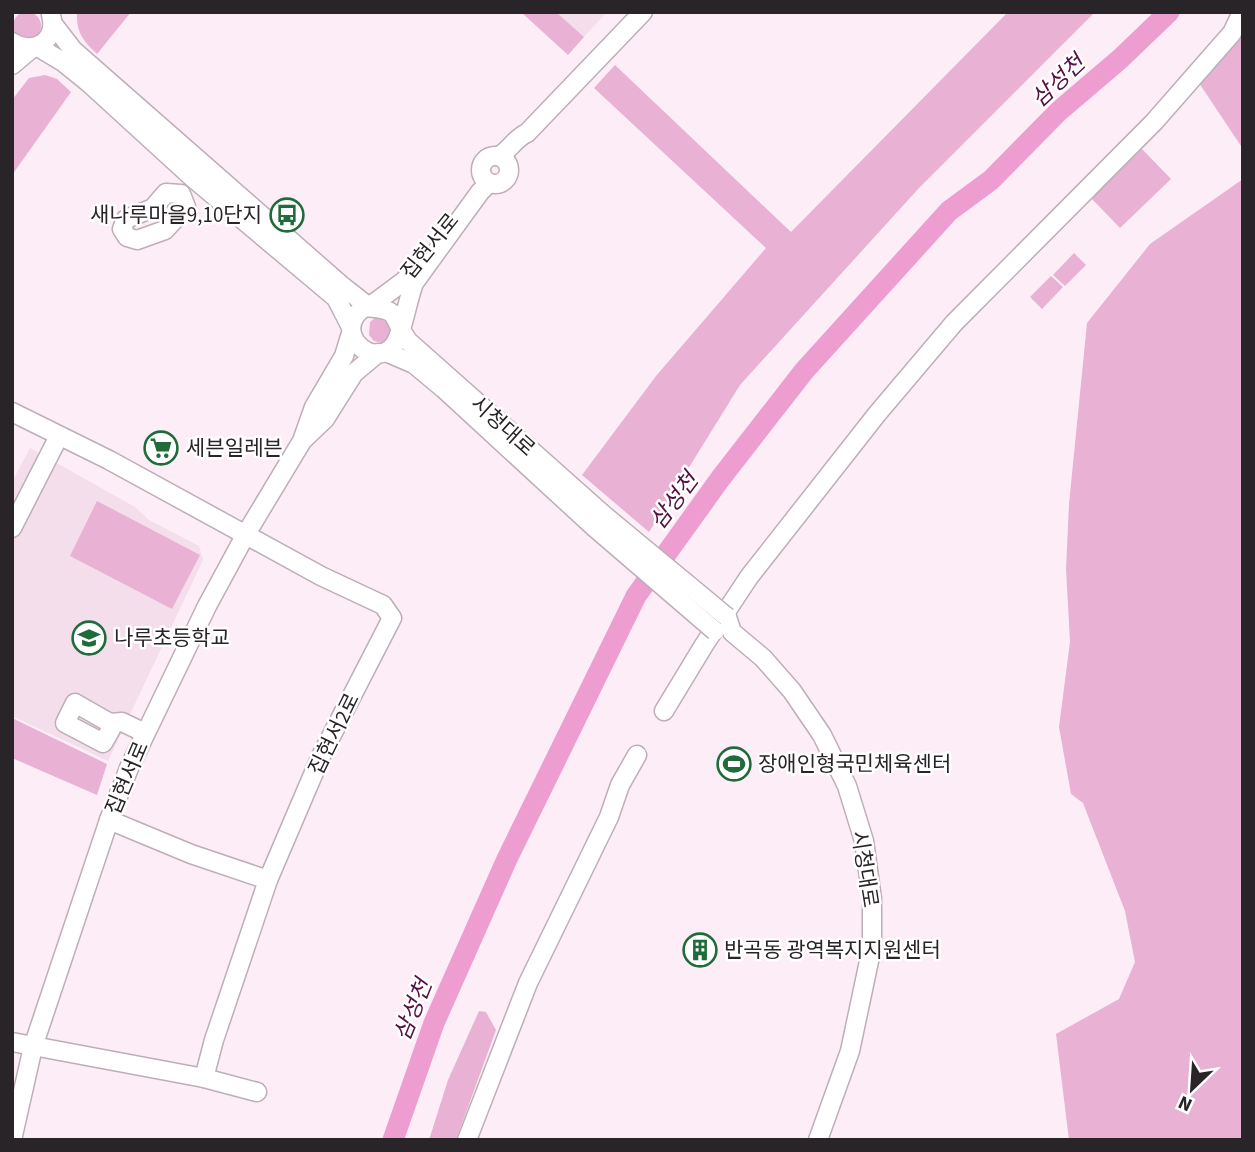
<svg xmlns="http://www.w3.org/2000/svg" width="1255" height="1152" font-family="'Source Sans 3','Noto Sans KR',sans-serif">
  <rect width="100%" height="100%" fill="#fdedf7"/>
  <g fill="#f5deeb">
    <polygon points="556,12 607,12 584,37"/>
    <polygon points="30,448 135,507 149,520 199,546 203,560 108,761 12,716 12,482"/>
  </g>
  <g fill="#e9b1d4">
    <path d="M77 12H131L97 54C83 41 76 32 77 12Z"/>
    <polygon points="521,12 556,12 584,37 568,55"/>
    <polygon points="1008,12 1095,12 919,188 740,385 649,532 582,475 656,376 766,248 594,88 615,65 791,232"/>
    <circle cx="27" cy="26" r="14"/>
    <polygon points="1243,36 1243,149 1199,83"/>
    <polygon points="45,75 57,79 71,92 12,175 12,100 29,78"/>
    <polygon points="1142,149 1171,179 1120,228 1091,198"/>
    <polygon points="1243,179 1243,1140 1069,1140 1056,1034 1119,999 1135,962 1125,911 1083,803 1071,794 1059,727 1070,642 1066,569 1069,504 1087,323 1150,244"/>
    <polygon points="1074,253 1086,265 1065,286 1053,275"/>
    <polygon points="1051,276 1063,287 1042,309 1030,297"/>
    <polygon points="377,316 386,316 396,331 383,343 374,341 369,335 370,322"/>
    <polygon points="97,501 200,555 172,609 70,556"/>
    <polygon points="12,718 107,764 97,795 12,758"/>
    <polygon points="479,1011 486,1012 496,1030 456,1140 429,1140 448,1080"/>
  </g>
  <polygon fill="#ee9dd0" stroke="#b3799d" stroke-width="2" points="426,1047 430,1054 418,1088 410,1091 407,1082 417,1052"/>
  <g fill="none" stroke-linecap="round" stroke-linejoin="round">
    <polyline stroke="#ee9dd0" stroke-width="21" points="393,1140 434,1023 507,859 636,596 720,479 804,371 949,211 991,180 1059,111 1120,59 1169,12"/>
    <defs>
      <g id="minor">
        <polyline points="53,24 73,50 341,285 369,307"/>
        <path d="M12 42C33 56 58 41 51 15"/>
        <polyline points="38,47 63,62 89,83 193,178 336,298 351,327"/>
        <polyline points="12,65 31,49"/>
        <circle cx="495" cy="170" r="14"/>
        <path d="M499 156C510 150 515 138 527 133L643 12"/>
        <path d="M489 183 480 192 414 283C408 298 402 335 394 345 373 372 329 330 365 307 403 310 389 314 408 341L605 516"/>
        <polygon points="166,193 181,194 186,207 165,230 137,240 127,237 122,229 126,219 153,208"/>
        <polyline points="369,307 404,281 416,267"/>
        <polyline points="386,352 414,364 444,389 594,527"/>
        <polyline points="12,412 109,460 321,576 383,605 392,618 321,756 268,880 214,1040 204,1078"/>
        <polyline points="304,439 325,419 354,373 378,353"/>
        <polyline points="12,528 59,436"/>
        <polyline points="727,617 732,632 763,658 792,691 822,735 847,786 864,841 872,899 872,947 850,1051 818,1140"/>
        <polyline points="664,711 704,645 749,577 877,414 954,323 1154,122 1232,33 1242,12"/>
        <polyline points="110,723 111,729 103,743 65,723 75,703 110,723 122,722 145,733"/>
        <polyline points="109,820 191,854 268,880"/>
        <polyline points="12,1042 204,1078 257,1092"/>
        <polyline points="12,1140 33,1047 109,820 129,768 207,606 246,534 302,441 314,407 344,356 351,333"/>
        <polyline points="467,1140 528,983 609,817 620,785 637,755"/>
      </g>
    </defs>
    <use href="#minor" stroke="#bdaeb7" stroke-width="21"/>
    <use href="#minor" stroke="#fff" stroke-width="18"/>
    <defs>
      <g id="minor-bridge">
        <polyline points="605,516 727,617"/>
        <polyline points="594,527 715,631"/>
      </g>
    </defs>
    <use href="#minor-bridge" stroke="#bdaeb7" stroke-width="21" stroke-linecap="butt"/>
    <use href="#minor-bridge" stroke="#fff" stroke-width="18"/>
  </g>
  <defs>
    <symbol id="bus-ring" viewBox="-11 -11 22 22"><circle r="9.5" fill="#fff" stroke="#1f6b39" stroke-width="1.5"/><path d="M-5-6H5V4H4V6H2V4H-2V6H-4V4H-5ZM-3.5-4V0h7V-4ZM-3.5 1.2v1.5H-2V1.2ZM2 1.2v1.5H3.5V1.2Z" fill="#1f6b39"/></symbol>
    <symbol id="supermarket-ring" viewBox="-11 -11 22 22"><circle r="9.5" fill="#fff" stroke="#1f6b39" stroke-width="1.5"/><path d="M-6-5.5h2.5l.6 2H6L4.5 2H-2.5L-4.4-4H-6ZM-1.5 3.2a1.3 1.3 0 1 0 .1 0ZM3 3.2a1.3 1.3 0 1 0 .1 0Z" fill="#1f6b39"/></symbol>
    <symbol id="school-ring" viewBox="-11 -11 22 22"><circle r="9.5" fill="#fff" stroke="#1f6b39" stroke-width="1.5"/><path d="M0-5L7-2L0 1L-7-2ZM-4 1L0 2.5L4 1V4Q0 6-4 4Z" fill="#1f6b39"/></symbol>
    <symbol id="stadium-ring" viewBox="-11 -11 22 22"><circle r="9.5" fill="#fff" stroke="#1f6b39" stroke-width="1.5"/><path d="M0-5a6.5 5 0 1 0 0 10a6.5 5 0 1 0 0-10ZM-3.5-1.8h7v3.6h-7Z" fill="#1f6b39"/></symbol>
    <symbol id="building-ring" viewBox="-11 -11 22 22"><circle r="9.5" fill="#fff" stroke="#1f6b39" stroke-width="1.5"/><path d="M-4-6H4V6H1V3H-1V6H-4ZM-2.5-4.3h1.7v1.8h-1.7ZM.8-4.3h1.7v1.8H.8ZM-2.5-1h1.7V.8h-1.7ZM.8-1h1.7V.8H.8Z" fill="#1f6b39"/></symbol>
  </defs>
  <g fill-rule="evenodd">
    <use href="#bus-ring" x="268" y="196" width="38" height="38"/>
    <use href="#supermarket-ring" x="142" y="429" width="38" height="38"/>
    <use href="#school-ring" x="70" y="619" width="38" height="38"/>
    <use href="#stadium-ring" x="715" y="745" width="38" height="38"/>
    <use href="#building-ring" x="681" y="931" width="38" height="38"/>
  </g>
  <g text-anchor="middle" dominant-baseline="central" stroke-width="5" stroke-linejoin="round" paint-order="stroke">
    <g font-size="21" fill="#292427" stroke="#fff" text-anchor="start">
      <text x="262" y="215" text-anchor="end">새나루마을9,10단지</text>
      <text x="186" y="448">세븐일레븐</text>
      <text x="114" y="638">나루초등학교</text>
      <text x="758" y="764">장애인형국민체육센터</text>
      <text x="724" y="950">반곡동 광역복지지원센터</text>
    </g>
    <g font-size="21" fill="#292427" stroke="#fff">
      <text transform="translate(430 246) rotate(-51)">집현서로</text>
      <text transform="translate(503 426) rotate(42)">시청대로</text>
      <text transform="translate(334 734) rotate(-64)">집현서2로</text>
      <text transform="translate(127 778) rotate(-67)">집현서로</text>
      <text transform="translate(865 869) rotate(81)">시청대로</text>
    </g>
    <g font-size="23" font-style="italic" fill="#550f42" stroke="#fff">
      <text transform="translate(1058 81) rotate(-43)">삼성천</text>
      <text transform="translate(674 501) rotate(-53)">삼성천</text>
      <text transform="translate(413 1010) rotate(-68)">삼성천</text>
    </g>
  </g>
  <rect width="1255" height="1152" fill="none" stroke="#292427" stroke-width="28"/>
  <g transform="translate(1192 1089) rotate(205)" stroke="#ffffff" stroke-width="5" paint-order="stroke">
  <path d="M0-5L12 26L0 18L-12 26Z" fill="#292427"/>
  <text y="-10" font-size="19" font-weight="bold" text-anchor="middle" fill="#292427">N</text>
  </g>
</svg>
